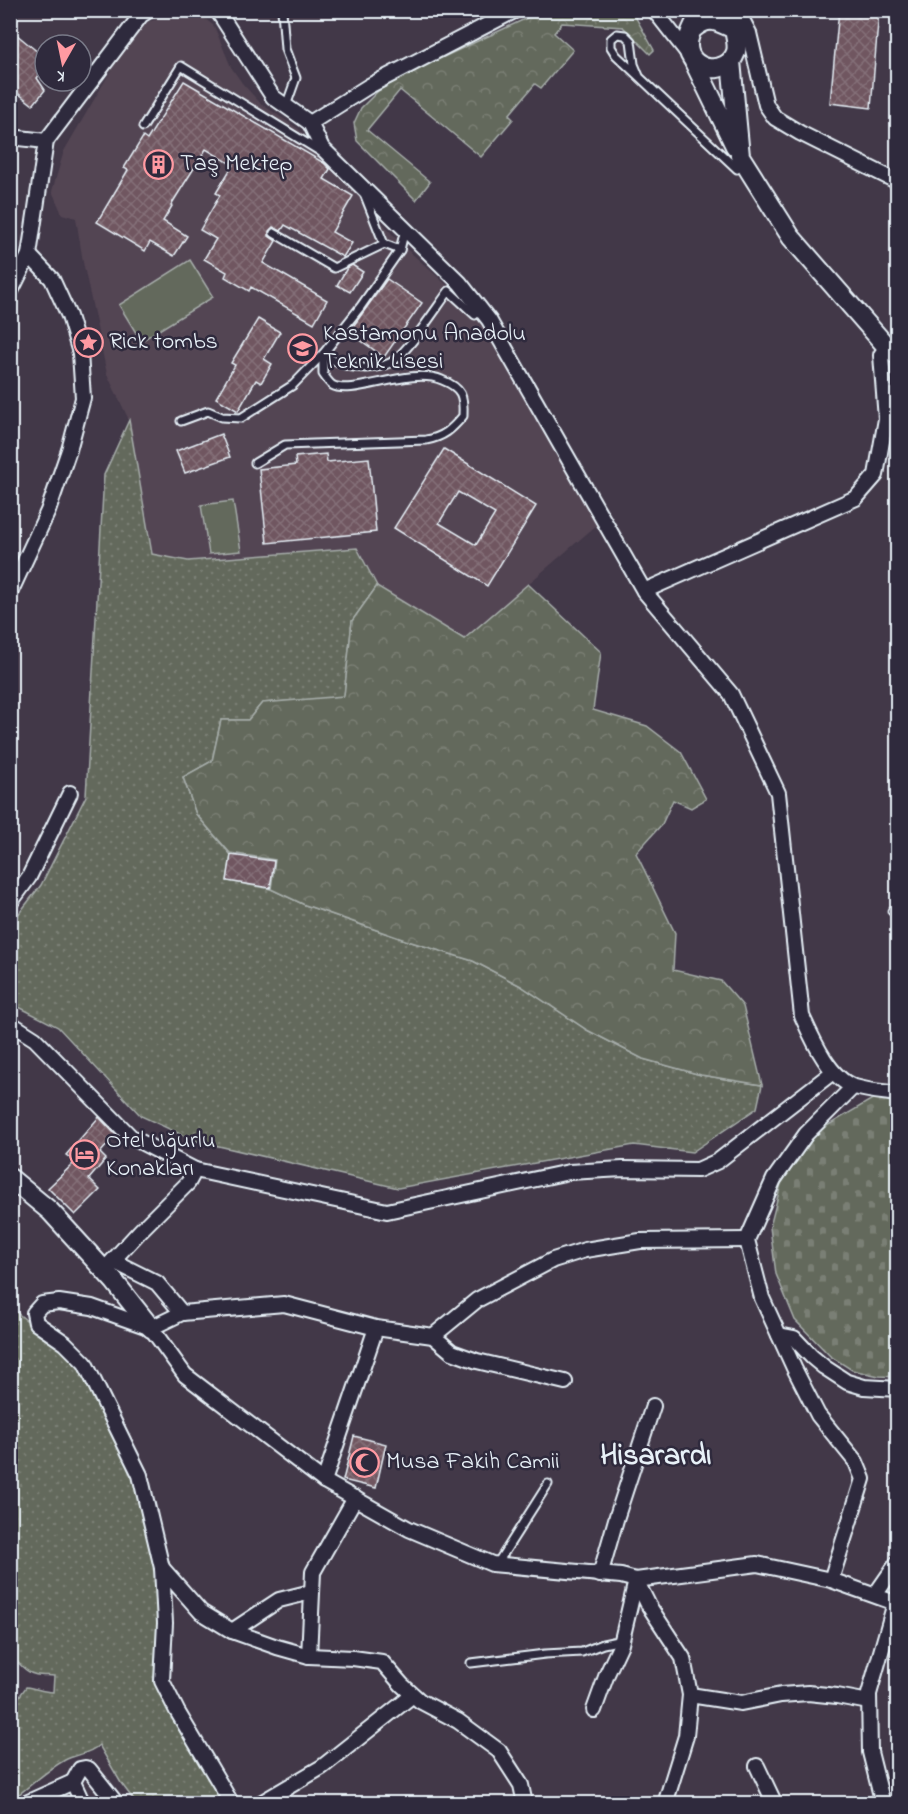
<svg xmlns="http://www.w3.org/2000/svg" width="908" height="1814" font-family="'Indie Flower',sans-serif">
  <defs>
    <pattern id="grass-dots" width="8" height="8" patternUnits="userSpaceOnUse" patternTransform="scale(1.5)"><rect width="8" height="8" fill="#64695c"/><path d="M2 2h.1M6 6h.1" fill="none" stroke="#7a7f74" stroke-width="1.8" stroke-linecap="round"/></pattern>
    <pattern id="forest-crowns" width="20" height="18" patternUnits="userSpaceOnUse" patternTransform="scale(1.5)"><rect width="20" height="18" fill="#64695c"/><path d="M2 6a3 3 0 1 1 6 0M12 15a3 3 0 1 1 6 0" fill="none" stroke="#7a7f74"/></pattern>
    <pattern id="cemetery-stones" width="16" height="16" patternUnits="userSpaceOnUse" patternTransform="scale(1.5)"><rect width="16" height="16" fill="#64695c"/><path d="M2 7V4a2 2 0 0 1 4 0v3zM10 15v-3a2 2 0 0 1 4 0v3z" fill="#7a7f74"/></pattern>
    <pattern id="building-cross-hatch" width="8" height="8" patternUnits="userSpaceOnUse" patternTransform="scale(1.5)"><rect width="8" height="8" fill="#6f5761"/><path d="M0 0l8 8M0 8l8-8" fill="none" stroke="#847078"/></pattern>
  </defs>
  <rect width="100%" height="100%" fill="#423848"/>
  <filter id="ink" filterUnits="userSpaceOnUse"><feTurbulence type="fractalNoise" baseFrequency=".0167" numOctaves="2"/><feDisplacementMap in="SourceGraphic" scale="12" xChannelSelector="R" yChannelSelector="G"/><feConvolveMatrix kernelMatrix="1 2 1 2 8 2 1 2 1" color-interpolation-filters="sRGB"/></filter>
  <g filter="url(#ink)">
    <polygon fill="#534553" points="184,11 195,13 204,18 214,26 231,67 242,83 261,104 299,129 401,244 488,322 598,524 464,639 377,586 357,548 188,561 152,554 129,420 107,374 83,262 76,218 62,214 52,191 64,151 133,33 147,22"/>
    <g fill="url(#grass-dots)" stroke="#a6adaa" stroke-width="1.5">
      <polygon points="129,420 152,554 188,561 357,548 377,586 352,621 344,697 262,703 248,720 221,720 212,761 183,777 196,814 231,855 227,881 271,889 305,905 408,941 473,961 521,986 587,1030 643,1059 701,1075 762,1085 757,1108 692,1152 634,1145 398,1188 193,1140 141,1116 58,1027 11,1003 10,925 41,885 86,796 104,475"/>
      <path d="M11 1308 71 1356 112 1413 130 1454 139 1505 154 1552 161 1597V1667L226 1803H136L121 1783 99 1745C90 1754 76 1754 65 1760 45 1771 29 1788 11 1800V1713L16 1709V1701L26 1687C35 1688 43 1692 53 1692L54 1676C45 1675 34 1677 26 1670 20 1665 17 1661 11 1657Z"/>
    </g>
    <g fill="url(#forest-crowns)" stroke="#a6adaa" stroke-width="1.5">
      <polygon points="542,11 632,11 654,50 650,54 623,27 562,23 554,33 573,50 541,88 535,84 509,115 513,119 481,157 400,90 367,130 430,182 416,200 357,141 354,123 361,108 378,91 405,75"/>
      <polygon points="528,584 601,652 593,710 647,726 681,752 706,799 691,808 673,800 662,824 636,853 675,933 673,970 721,981 743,1006 762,1085 701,1075 643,1059 587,1030 521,986 473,961 408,941 305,905 271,889 275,860 230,853 196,814 183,777 212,761 221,720 248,720 262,703 344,696 352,621 377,586 464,639"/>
    </g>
    <polygon fill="url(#cemetery-stones)" stroke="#a6adaa" stroke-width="1.5" points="874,1098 897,1102 897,1377 879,1376 852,1370 830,1356 795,1320 776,1274 770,1227 781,1184 808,1143 825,1127"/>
    <g fill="#64695c" stroke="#a6adaa" stroke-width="1.5">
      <polygon points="190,260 213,297 141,341 119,305"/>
      <polygon points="233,501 241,551 209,554 201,505"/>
    </g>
    <g fill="url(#building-cross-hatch)" stroke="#e8f1f8" stroke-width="1.5" fill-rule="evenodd">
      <polygon points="839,10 879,10 871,108 830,103"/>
      <polygon points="16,34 45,58 45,68 37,78 45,90 33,105 10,87 10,40"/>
      <polygon points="184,81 324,163 330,169 324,179 353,196 332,232 352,243 343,257 285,225 281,231 273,227 269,231 269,236 276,241 263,263 327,300 314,323 251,287 249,291 225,277 227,272 204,259 216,239 200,230 220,195 216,193 233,165 206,149 171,205 172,206 163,221 187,236 174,256 150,242 145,251 97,222 128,170 124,168 143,137 147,140"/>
      <polygon points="352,265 363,272 350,292 337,285 347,268"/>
      <polygon points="387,279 422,303 384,357 349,332"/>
      <polygon points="258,319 280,332 264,359 272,364 261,383 256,380 238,411 216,398 235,365 231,363"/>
      <polygon points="221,434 230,457 185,473 176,451"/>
      <path d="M444 449 536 506 487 586 394 528ZM458 492 495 514 476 545 439 523Z"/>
      <polygon points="326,454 327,462 369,458 376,532 267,543 259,469 296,465 295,457"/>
      <polygon points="231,855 274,861 270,888 227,881"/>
      <polygon points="99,1117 116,1135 100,1153 106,1159 89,1179 100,1190 75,1215 48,1188 75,1162 66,1155"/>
      <polygon points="354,1436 386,1444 376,1488 343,1480"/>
    </g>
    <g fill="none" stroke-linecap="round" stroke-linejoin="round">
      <defs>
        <g id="service">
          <polyline points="282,10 285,49 296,78 286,106"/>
          <polyline points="639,76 634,64 631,41 625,35 617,34 611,39 611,47 616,55 737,169 739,161"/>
          <polyline points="143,127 181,66 321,152"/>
          <polyline points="365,196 384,244"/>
          <polyline points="274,233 334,268 384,244 400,250"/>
          <polyline points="181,421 208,411 222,417 241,418 293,385 323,354 361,306 400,250 405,229"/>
          <path d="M255 463 285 445 426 440C444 437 452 429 463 416 464 396 462 388 442 380 410 366 352 397 332 385 329 383 325 377 323 374V354C328 357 334 361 339 363 353 369 376 370 390 363 407 354 436 308 449 291L475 315"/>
          <polyline points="892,911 898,908"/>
          <polyline points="497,1564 548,1484"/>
          <polyline points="471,1663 545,1654 582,1652 603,1644 622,1640"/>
        </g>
        <g id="minor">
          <polyline points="217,10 273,97 310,123 369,86 516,10"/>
          <polyline points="654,10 690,56"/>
          <polyline points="737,10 749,33 766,105 775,118 800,133 898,182"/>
          <path d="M310 123 322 148 460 283 489 320 644 591 731 694 778 793 802 1016C812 1038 830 1080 855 1087 868 1091 884 1092 898 1094"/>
          <polyline points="10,137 46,141 141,15 149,10"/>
          <polyline points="10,293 29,255 46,141"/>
          <polyline points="644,591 856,498 876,475 886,419 881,355 887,347"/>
          <polyline points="10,593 48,511 69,450 83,398 80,353 69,316 52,279 29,255"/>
          <polyline points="10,903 29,877 70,793"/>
          <polyline points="10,1023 35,1039 131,1137 195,1170 387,1211 569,1172 623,1169 698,1170 718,1161 833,1072"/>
          <polyline points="113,1261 157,1283 182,1313"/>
          <polyline points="104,1270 140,1231 188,1183 195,1170"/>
          <polyline points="151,1328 182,1313 284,1304 376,1328 433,1336 452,1352 477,1361 565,1382"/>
          <polyline points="779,1335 794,1338 812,1357 824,1367 847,1382 864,1387 898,1389"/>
          <polyline points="433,1336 477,1300 553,1260 585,1250 640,1241 747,1240"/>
          <polyline points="324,1481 376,1328"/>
          <polyline points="162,1568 201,1612 232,1631 277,1647 309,1656 353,1658 382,1662 402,1685 420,1701 458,1721 499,1751 521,1785 525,1804"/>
          <polyline points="600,1575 617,1516 653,1406"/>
          <polyline points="636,1580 649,1606 683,1658 690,1695 686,1736 665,1804"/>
          <polyline points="831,1580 863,1479 856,1462 818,1415 794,1368 762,1298 747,1240 774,1179 806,1134 853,1087"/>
          <polyline points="875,1595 898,1562"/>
          <polyline points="232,1631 279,1600 311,1592"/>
          <polyline points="309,1656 313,1572 355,1498"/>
          <polyline points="690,1695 741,1703 781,1695 808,1693 837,1696 869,1702"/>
          <polyline points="594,1710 607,1674 621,1644 636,1580"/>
          <polyline points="757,1766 775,1804"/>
          <polyline points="24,1804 73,1782"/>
          <polyline points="83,1804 73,1782 80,1769 85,1768 89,1769 117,1804"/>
          <polyline points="232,1804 177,1711 162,1681 165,1623 162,1568 140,1475 85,1363 65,1343 36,1323 34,1313 42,1304 59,1302 92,1307 151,1328 185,1375 324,1481 409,1529 492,1564 621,1576 636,1580 757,1564 831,1580 898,1604"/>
          <polyline points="259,1804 322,1767 413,1695"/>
          <polyline points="883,1804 870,1752 869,1694 895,1603"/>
        </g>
        <g id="secondary">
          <path d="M694 28C711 15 717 22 734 29 735 36 738 45 736 52 727 77 689 72 688 46 687 35 697 21 701 10"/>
          <polyline points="734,29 735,10"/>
          <polyline points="731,61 740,156 791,237 887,347 898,355"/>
          <polyline points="694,62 735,146"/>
          <polyline points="10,1178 50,1211 114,1281 151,1328"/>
        </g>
      </defs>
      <use href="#service" stroke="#e8f1f8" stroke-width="11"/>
      <use href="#minor" stroke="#e8f1f8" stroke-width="18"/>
      <use href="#secondary" stroke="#e8f1f8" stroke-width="22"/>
      <use href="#service" stroke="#2f2a3d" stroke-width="7"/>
      <use href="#minor" stroke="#2f2a3d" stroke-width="14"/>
      <use href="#secondary" stroke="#2f2a3d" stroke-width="18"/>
    </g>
  </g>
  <defs>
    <symbol id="building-ring" viewBox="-11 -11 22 22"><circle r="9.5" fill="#2f2a3d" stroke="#ff9aa2" stroke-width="1.5"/><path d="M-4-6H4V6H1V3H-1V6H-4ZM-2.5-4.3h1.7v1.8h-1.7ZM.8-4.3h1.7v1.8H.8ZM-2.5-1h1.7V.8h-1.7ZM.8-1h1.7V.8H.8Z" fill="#ff9aa2"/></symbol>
    <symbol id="sight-ring" viewBox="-11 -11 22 22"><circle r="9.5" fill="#2f2a3d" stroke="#ff9aa2" stroke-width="1.5"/><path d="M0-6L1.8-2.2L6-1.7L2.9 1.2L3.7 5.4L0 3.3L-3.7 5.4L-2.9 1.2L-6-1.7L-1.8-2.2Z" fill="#ff9aa2"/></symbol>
    <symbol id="school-ring" viewBox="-11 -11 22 22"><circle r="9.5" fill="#2f2a3d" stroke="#ff9aa2" stroke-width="1.5"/><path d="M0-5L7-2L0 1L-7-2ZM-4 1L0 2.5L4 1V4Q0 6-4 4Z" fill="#ff9aa2"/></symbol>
    <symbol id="hotel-ring" viewBox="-11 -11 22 22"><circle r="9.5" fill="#2f2a3d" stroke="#ff9aa2" stroke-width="1.5"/><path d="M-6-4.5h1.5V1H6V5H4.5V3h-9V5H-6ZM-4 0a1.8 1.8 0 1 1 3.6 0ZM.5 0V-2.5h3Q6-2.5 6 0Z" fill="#ff9aa2"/></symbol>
    <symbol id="mosque-ring" viewBox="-11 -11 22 22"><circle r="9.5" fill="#2f2a3d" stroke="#ff9aa2" stroke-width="1.5"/><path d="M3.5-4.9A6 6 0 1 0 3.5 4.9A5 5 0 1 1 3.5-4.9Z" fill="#ff9aa2"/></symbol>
  </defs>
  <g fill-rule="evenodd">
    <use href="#building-ring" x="142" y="148" width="33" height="33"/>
    <use href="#sight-ring" x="72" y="326" width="33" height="33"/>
    <use href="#school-ring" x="286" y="332" width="33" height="33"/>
    <use href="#hotel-ring" x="68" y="1138" width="33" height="33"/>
    <use href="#mosque-ring" x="348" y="1446" width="33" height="33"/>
  </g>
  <g text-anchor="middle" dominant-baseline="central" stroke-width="5" stroke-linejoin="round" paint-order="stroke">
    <g font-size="24" fill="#e8f1f8" stroke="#2f2a3d" text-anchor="start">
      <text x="180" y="164">Taş Mektep</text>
      <text x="323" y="334">Kastamonu Anadolu<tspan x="323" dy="28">Teknik Lisesi</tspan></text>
      <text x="109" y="342">Rick tombs</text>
      <text x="106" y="1141">Otel Uğurlu<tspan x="106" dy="28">Konakları</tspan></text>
      <text x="386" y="1462">Musa Fakih Camii</text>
    </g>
    <g font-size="30" font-weight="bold" fill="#e8f1f8" stroke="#2f2a3d">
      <text x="656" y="1457">Hisarardı</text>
    </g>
  </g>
  <rect width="908" height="1814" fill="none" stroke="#2f2a3d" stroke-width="36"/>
  <rect x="18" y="18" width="872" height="1778" fill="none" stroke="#e8f1f8" stroke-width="2" filter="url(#ink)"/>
  <g transform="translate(63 63) rotate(189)"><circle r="28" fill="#2f2a3d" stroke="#797a88" stroke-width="1.5"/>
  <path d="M0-4.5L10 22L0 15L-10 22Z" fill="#ff9aa2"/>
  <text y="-9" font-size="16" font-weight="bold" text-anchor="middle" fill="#e8f1f8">K</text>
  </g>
</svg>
